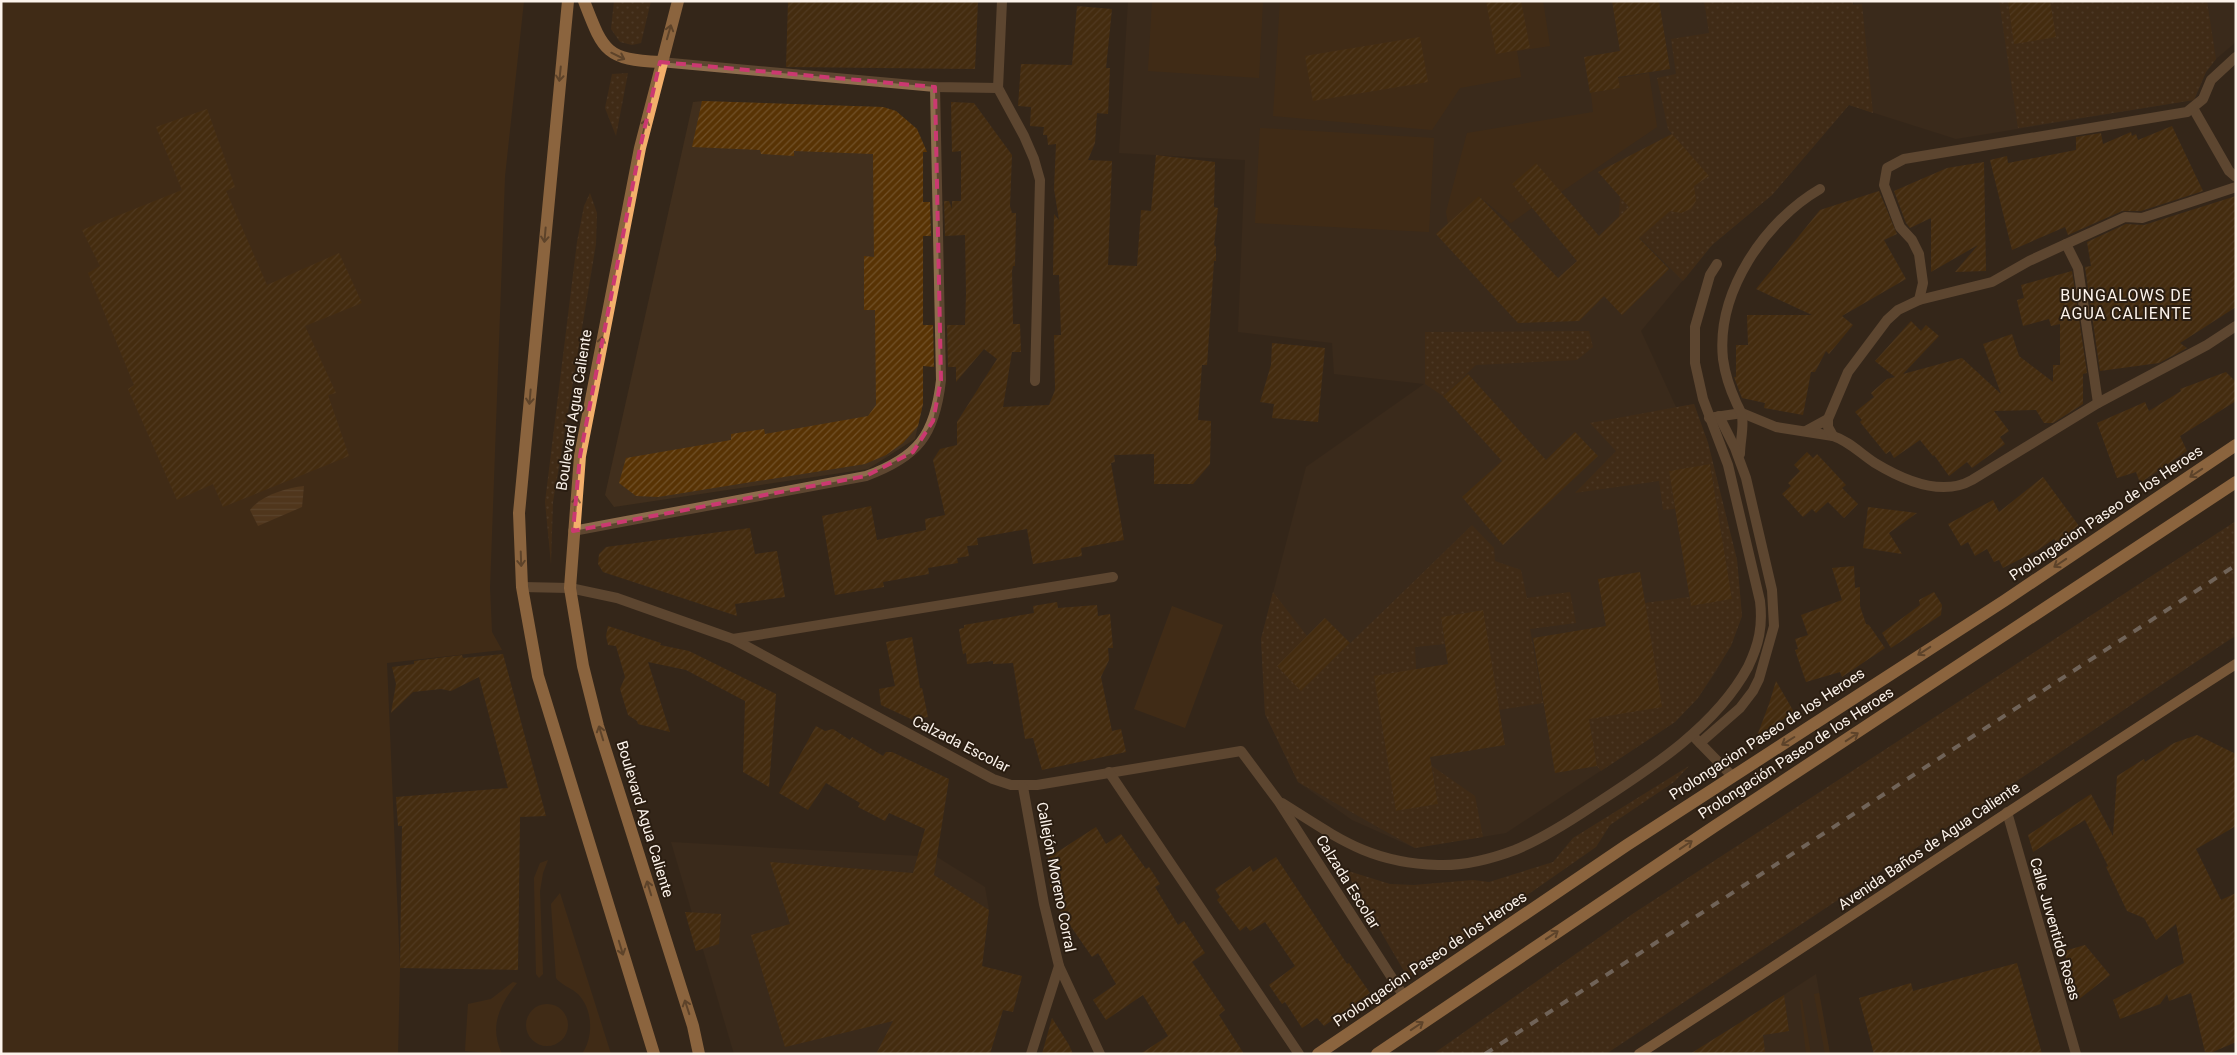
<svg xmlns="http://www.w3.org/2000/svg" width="2237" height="1055" font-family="Roboto,sans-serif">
  <defs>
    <pattern id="park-dots" width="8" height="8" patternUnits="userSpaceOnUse" patternTransform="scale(1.25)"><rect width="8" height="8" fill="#4f3213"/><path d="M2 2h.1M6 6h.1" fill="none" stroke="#695036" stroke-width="1.8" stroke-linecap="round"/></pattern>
    <pattern id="water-rules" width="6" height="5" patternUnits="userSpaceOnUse" patternTransform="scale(1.25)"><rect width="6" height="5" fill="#714a20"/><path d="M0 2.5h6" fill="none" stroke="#866541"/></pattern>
    <pattern id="building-hatch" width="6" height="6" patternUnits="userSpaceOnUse" patternTransform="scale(1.25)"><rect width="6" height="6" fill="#583304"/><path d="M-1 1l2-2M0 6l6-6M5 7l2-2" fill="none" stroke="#715129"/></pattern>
  </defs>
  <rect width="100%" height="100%" fill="#34271a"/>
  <g fill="#412f1d">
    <polygon points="1128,1 2234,1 2236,42 2216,59 2206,72 2194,100 1956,139 1849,105 1772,195 1712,245 1641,331 1676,407 1694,404 1708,443 1737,560 1742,616 1731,645 1717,670 1698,698 1675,722 1506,833 1415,848 1352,820 1298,782 1265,714 1261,639 1306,467 1424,384 1334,374 1332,343 1238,332 1245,160 1119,153"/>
    <polygon points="702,101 883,107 896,111 917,129 923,404 915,439 868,469 614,507 605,495 693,102"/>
    <polygon points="671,842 937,857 985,887 989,910 980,982 945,1054 734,1054"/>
    <polygon points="1816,974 1830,1054 1750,1054 1744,1021"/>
  </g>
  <g fill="#4f3213">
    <polygon points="1,1 524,1 505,176 490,588 492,632 502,650 387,663 400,968 398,1054 1,1054"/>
    <polygon points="1152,1 1263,1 1259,78 1148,71"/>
    <polygon points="1280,1 1543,1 1550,46 1517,51 1521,77 1460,88 1432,130 1273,116"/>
    <polygon points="1649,73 1657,127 1561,192 1536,163 1512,184 1532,208 1511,223 1479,196 1448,224 1446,212 1467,133 1593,112 1591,93 1620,88 1618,78"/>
    <polygon points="1260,128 1434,138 1429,232 1255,223"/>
    <polygon points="1172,606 1223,625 1185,728 1134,709"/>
    <polygon points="548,860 543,873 540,891 543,974 539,978 536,974 534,878 540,863"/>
    <path d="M560 893 611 1054H582C594 1037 593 1009 578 994 572 988 561 985 556 978L551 904Z"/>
    <path d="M513 982 517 983C499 1005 489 1027 502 1054L465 1051 468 1004 491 999Z"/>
    <polygon points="1819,993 1830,1054 1825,1054 1814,994"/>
    <polygon points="1800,1000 1802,1000 1811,1054 1806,1054"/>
    <circle cx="547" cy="1025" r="21"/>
  </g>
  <g fill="url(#park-dots)">
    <polygon points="614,1 651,1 641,43 632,45 620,42 611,29"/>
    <polygon points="1704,1 1853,1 1853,5 1862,4 1873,113 1849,105 1772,195 1712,245 1683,281 1619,217 1620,196 1679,143 1668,129 1657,78 1676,74 1671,39 1709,33"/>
    <polygon points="1999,1 2207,1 2216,59 2206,72 2194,100 2018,128"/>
    <polygon points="628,73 616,136 605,108 612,74"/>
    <polygon points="590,193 597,213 596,244 553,502 551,564 545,502 577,242 584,206"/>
    <polygon points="1589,331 1593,347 1577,360 1476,365 1443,396 1425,384 1425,332"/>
    <polygon points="1694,404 1708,443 1737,560 1742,616 1731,646 1698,698 1675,722 1601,771 1597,766 1584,690 1645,603 1689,597 1691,606 1732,599 1710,464 1669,471 1675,509 1663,510 1659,481 1575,493 1616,451 1590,423"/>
    <polygon points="2236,521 2236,636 2229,640 1606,1054 1433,1054 1634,913"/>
    <polygon points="1472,525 1494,548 1495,561 1521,570 1527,598 1570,592 1576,623 1530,629 1543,703 1499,710 1482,610 1441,617 1445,644 1415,647 1416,669 1396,811 1438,804 1432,766 1475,796 1483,837 1415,848 1298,782 1265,714 1261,639 1273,592 1307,636 1277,666 1302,690"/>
    <polygon points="1689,766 1674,782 1610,825 1596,847 1408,978 1345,870 1390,884 1414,885 1473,880 1489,882 1553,862 1573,838"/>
  </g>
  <path fill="url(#water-rules)" d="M304 486 302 507 258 526 250 510C261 495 287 488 304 486Z"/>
  <g fill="url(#building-hatch)">
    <polygon points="788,1 978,1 975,69 786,67"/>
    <polygon points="1486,1 1521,1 1530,48 1496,54"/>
    <polygon points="1612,1 1659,1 1670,69 1618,77 1620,88 1590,93 1584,57 1620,51"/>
    <polygon points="2008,1 2050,1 2056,37 2014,44"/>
    <polygon points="1077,6 1112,9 1106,68 1110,68 1108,114 1097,113 1095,143 1088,160 1112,161 1108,265 1137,266 1141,210 1151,211 1156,155 1215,162 1214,207 1218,208 1214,245 1216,247 1216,261 1214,261 1207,365 1202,365 1198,420 1211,421 1210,464 1193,484 1154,484 1154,454 1114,455 1115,462 1111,463 1124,540 1081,548 1082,556 1033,564 1027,529 977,538 978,545 967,546 969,556 957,558 958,563 928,568 929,574 883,582 884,587 835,595 822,516 871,506 877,540 926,530 925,519 945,515 933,460 940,449 957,445 957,422 997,359 984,349 956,382 956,367 948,367 947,325 965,325 966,294 965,235 945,236 944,201 949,201 952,209 952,201 961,201 961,151 952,152 951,102 974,103 1012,155 1010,206 1012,213 1016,213 1015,266 1013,266 1012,271 1013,324 1020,324 1021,352 1012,352 1003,407 1049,405 1055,390 1054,335 1061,335 1059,275 1053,275 1054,214 1059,220 1054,189 1056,144 1048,145 1047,135 1043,135 1044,127 1030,126 1031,107 1018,106 1021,64 1072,65"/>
    <polygon points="1420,37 1428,82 1313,101 1305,56"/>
    <polygon points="702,101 883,107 896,111 917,129 927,152 923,152 923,202 930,202 931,236 923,236 923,325 933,325 934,367 923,366 923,404 918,426 903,443 886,455 865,464 658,497 636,496 619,483 626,458 731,440 731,434 764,429 765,434 868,416 876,405 875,310 864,310 864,256 874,257 873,154 794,151 794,156 761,154 760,150 692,147"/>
    <polygon points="207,109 235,187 226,191 267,285 339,253 362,303 305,326 336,393 328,395 349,456 223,507 213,484 177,500 128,389 134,385 88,273 100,266 82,230 182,190 156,127"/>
    <polygon points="2172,126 2203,191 2141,211 2122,211 2068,235 2065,227 2012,250 1990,160 2007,156 2008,163 2076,150 2076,137 2101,133 2103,144 2131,132 2132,136 2136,134 2138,140"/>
    <polygon points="1672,134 1709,176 1694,186 1696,201 1691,209 1681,213 1670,211 1639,238 1669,269 1622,315 1604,296 1579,321 1518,323 1436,234 1479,196 1558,278 1577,261 1512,184 1536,163 1599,236 1629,207 1598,172"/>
    <polygon points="1984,162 1986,271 1955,272 1978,245 1931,272 1931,218 1910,228 1906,223 1894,191 1947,168"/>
    <polygon points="1879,191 1897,234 1884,240 1906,279 1842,316 1853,325 1829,354 1826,351 1815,372 1811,372 1803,415 1764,408 1765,403 1742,398 1734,377 1736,377 1736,345 1748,345 1747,315 1812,315 1756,289 1820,210"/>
    <polygon points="2236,196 2236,307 2180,343 2187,348 2159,363 2100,371 2085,267 2091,266 2087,242 2126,224 2144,225"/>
    <polygon points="2072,271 2087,373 2083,374 2083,404 2053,423 2044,423 2036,410 1994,411 2009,431 2000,437 2005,444 1972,468 1967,462 1949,476 1934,455 1933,456 1920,440 1894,458 1890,451 1886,454 1860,422 1862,420 1855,412 1874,397 1871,393 1887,379 1895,377 1875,361 1911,321 1921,331 1926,325 1939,336 1903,374 1962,358 2001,394 1983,344 2012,334 2019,356 2053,382 2053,365 2060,365 2060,324 2051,326 2049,319 2023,326 2017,300 2024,298 2021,285"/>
    <polygon points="1272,343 1325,348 1318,422 1272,418 1274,404 1260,402 1271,365"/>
    <polygon points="2226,372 2236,382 2236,401 2180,436 2187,451 2140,483 2136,472 2117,478 2097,423 2145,402 2149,411 2181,391 2180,389"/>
    <polygon points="1468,374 1546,460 1575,432 1598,456 1503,545 1462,497 1502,461 1443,396"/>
    <polygon points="1807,452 1813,458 1817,454 1846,485 1842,488 1858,504 1844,518 1828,502 1816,513 1812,509 1803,517 1782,494 1791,486 1788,483 1800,471 1794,465"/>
    <polygon points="1710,464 1732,599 1691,606 1669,471"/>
    <polygon points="2043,477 2079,526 2057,542 2054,539 2038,550 2003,568 1999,560 1994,562 1987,549 1975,556 1968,542 1961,546 1948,524 1993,500 1999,512"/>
    <polygon points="1868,507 1917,513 1889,533 1902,554 1863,548"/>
    <polygon points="750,528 755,554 777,551 785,597 735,604 737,616 603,572 598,564 599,554 606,547"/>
    <polygon points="1854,566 1855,588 1860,587 1860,606 1866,624 1869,625 1885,648 1842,677 1840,672 1806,682 1795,650 1798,649 1795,639 1808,635 1801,615 1842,600 1832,568"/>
    <polygon points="1640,572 1662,707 1589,719 1597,766 1555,773 1533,638 1606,626 1598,579"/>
    <polygon points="1934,592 1942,605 1941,615 1891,648 1882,633 1920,605 1919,600"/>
    <polygon points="1057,602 1058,608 1097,605 1098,616 1110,614 1113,648 1108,648 1109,660 1101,677 1112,731 1121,729 1126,752 1042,770 1033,738 1025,739 1013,663 993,664 993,661 967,664 966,653 963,654 959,629 964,628 964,625 1034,613 1033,606"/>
    <polygon points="1483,610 1505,745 1430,757 1438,804 1396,811 1374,676 1448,664 1441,617"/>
    <polygon points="1325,618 1350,643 1301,691 1277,666"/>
    <polygon points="608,626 661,643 660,645 689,651 776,694 769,787 743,772 745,701 686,670 648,662 670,732 638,724 637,721 628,715 620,689 625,677 616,646 608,645 606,636"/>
    <polygon points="912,637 920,688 922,688 928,717 913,720 881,705 879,689 895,686 886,642"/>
    <polygon points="503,654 546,816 520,817 518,970 400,968 402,826 398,826 396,797 508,788 479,677 451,691 441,689 413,692 391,713 396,684 392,667 414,664 414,661 462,655 463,658"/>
    <polygon points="1776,681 1794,712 1757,736 1769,704"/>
    <polygon points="816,726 825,731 833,729 850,740 852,737 883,756 886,752 892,752 949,779 934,875 989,910 982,966 1022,976 1013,1012 1003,1010 990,1054 876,1054 893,1021 785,1047 751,935 790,924 770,862 913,873 925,829 889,813 885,821 858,807 860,803 826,783 808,810 779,793"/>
    <polygon points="2197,735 2236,754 2236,826 2196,849 2221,900 2236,893 2236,1042 2213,1052 2205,1052 2191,993 2169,1001 2167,994 2160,1004 2120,1019 2113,1000 2184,963 2176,924 2156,940 2144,918 2127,911 2106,867 2108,866 2085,820 2033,852 2028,835 2091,794 2113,836 2117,776 2144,759 2145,762 2174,743"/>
    <polygon points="1096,827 1106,844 1121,834 1146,869 1149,867 1160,884 1155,887 1178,925 1184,921 1205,953 1192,962 1225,1010 1219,1015 1244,1054 1140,1054 1168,1036 1143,995 1106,1020 1093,1000 1116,984 1098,953 1092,957 1058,908 1050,886 1048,858"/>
    <polygon points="1276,857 1347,964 1349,963 1370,993 1324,1026 1317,1018 1302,1028 1285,1002 1282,1004 1269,985 1295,966 1265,922 1250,931 1246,926 1240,931 1217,900 1220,897 1215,889 1250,866 1253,872"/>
    <polygon points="685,912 721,914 719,944 696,951"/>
    <polygon points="2085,945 2110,975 2078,1000 2064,951"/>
    <polygon points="2017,963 2042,1054 1874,1054 1859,998 1911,983 1913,991"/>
    <polygon points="1784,995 1789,1031 1763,1035 1765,1052 1690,1054"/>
    <polygon points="1052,1018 1069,1045 1073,1054 1042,1054"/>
  </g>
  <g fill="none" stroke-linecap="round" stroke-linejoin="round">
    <g stroke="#8e6d4d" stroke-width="10">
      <polyline points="1002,1 998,88 1024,136 1034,159 1040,180 1035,381"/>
      <polyline points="660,62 935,87 998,88"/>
      <polyline points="2193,108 2229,171 2236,177"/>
      <polyline points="2066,244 2078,268 2098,403"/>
      <polyline points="1919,300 1923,283 1919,254 1912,240 1900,227 1884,185 1887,168 1904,159 2187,112 2203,99 2211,80 2236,57"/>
      <path d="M1709 418 1742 413 1776 427 1833 436C1849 441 1861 454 1875 463 1903 480 1942 497 1972 480L2098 403 2207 345 2236 326"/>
      <polyline points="1828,419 1848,372 1887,320 1898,310 1919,300 1992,282 2029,261 2125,217 2142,218 2236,187"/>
      <polyline points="1806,431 1828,419 1828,427 1833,436"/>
      <path d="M1740 454C1740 442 1744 428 1742 416 1741 411 1738 407 1736 402 1730 389 1725 373 1723 359 1716 292 1765 221 1820 189"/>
      <path d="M573 531 866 476C918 457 935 435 941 380L935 87"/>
      <polyline points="522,587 570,588 617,598 733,639 993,779 1011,785 1037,785 1241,751 1279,802 1403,995"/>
      <polyline points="733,639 1113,577"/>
      <polyline points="1696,739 1732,776"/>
      <polyline points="1700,743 1740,708 1753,691 1759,679 1774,626 1772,590 1746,478 1735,448 1719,416"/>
      <polyline points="1109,772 1299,1054"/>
      <polyline points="1023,787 1044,904 1059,966 1100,1054"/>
      <path d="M1282 803C1338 838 1369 863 1438 865 1464 866 1491 859 1515 850 1542 839 1567 823 1591 807 1648 770 1715 728 1748 667 1759 644 1763 626 1760 601L1728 465 1703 399 1695 363V327L1710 275 1717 264"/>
      <polyline points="2007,812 2076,1054"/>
      <polyline points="1031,1054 1059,966"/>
    </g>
    <path stroke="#c7925e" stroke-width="10" d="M1639 1054C1839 925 2036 792 2236 664"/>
    <g stroke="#f3af6b" stroke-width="12">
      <polyline points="568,1 519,513 522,587 538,676 654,1054"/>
      <path d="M584 1C603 50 605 60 660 62"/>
      <polyline points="678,1 640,148 580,456 570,588 583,666 598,726 693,1026 699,1054"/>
      <polyline points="1318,1054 1627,845 2004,601 2236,445"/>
      <polyline points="1377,1054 1715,826 2236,482"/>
    </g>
    <polyline stroke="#b8ada4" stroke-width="4" stroke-dasharray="9 9" stroke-linecap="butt" points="1485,1054 2236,565"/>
  </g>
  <defs><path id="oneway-shaft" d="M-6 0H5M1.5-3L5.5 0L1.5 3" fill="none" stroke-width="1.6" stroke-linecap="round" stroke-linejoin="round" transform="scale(1.25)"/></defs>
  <g stroke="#8e663e">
    <use href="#oneway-shaft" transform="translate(669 32) rotate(-74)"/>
    <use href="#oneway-shaft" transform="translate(618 56) rotate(26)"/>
    <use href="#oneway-shaft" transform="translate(560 74) rotate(96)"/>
    <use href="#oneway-shaft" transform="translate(645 126) rotate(-76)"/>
    <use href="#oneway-shaft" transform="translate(545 235) rotate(95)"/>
    <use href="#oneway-shaft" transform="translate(601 344) rotate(-79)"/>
    <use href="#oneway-shaft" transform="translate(530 397) rotate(95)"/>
    <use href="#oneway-shaft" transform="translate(2196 473) rotate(146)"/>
    <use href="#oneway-shaft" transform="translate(576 504) rotate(-85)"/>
    <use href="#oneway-shaft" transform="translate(521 559) rotate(88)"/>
    <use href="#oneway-shaft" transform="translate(2060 563) rotate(146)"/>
    <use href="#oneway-shaft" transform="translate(1924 651) rotate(147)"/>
    <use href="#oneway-shaft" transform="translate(601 733) rotate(-107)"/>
    <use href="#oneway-shaft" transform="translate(1852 737) rotate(-33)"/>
    <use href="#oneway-shaft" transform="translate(1788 741) rotate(148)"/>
    <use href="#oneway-shaft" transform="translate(1686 845) rotate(-34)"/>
    <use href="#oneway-shaft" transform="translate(649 888) rotate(-107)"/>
    <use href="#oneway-shaft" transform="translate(1552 935) rotate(-34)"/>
    <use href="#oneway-shaft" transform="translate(621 948) rotate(73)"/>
    <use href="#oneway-shaft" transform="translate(687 1007) rotate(-108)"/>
    <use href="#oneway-shaft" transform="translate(1417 1026) rotate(-34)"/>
  </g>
  <path d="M0 0H2237V1055H0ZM660 62 935 87 941 380 933 421 913 452 866 476 573 531 580 456 640 148Z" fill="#34271a" fill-opacity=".55" fill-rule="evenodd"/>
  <path fill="none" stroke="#cb3971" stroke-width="4" stroke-dasharray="10 6" stroke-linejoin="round" d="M660 62 935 87 941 380 933 421 913 452 866 476 573 531 580 456 640 148Z"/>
  <g text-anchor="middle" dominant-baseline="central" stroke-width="4" stroke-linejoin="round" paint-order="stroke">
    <g font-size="15" fill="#fcf3eb" stroke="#2a1d11">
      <text transform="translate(574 410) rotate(-81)">Boulevard Agua Caliente</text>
      <text transform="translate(2106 513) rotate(-34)">Prolongacion Paseo de los Heroes</text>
      <text transform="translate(1767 734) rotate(-33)">Prolongacion Paseo de los Heroes</text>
      <text transform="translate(961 744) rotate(27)">Calzada Escolar</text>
      <text transform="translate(1796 753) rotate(-33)">Prolongación Paseo de los Heroes</text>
      <text transform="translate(645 819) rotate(73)">Boulevard Agua Caliente</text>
      <text transform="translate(1929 846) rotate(-34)">Avenida Baños de Agua Caliente</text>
      <text transform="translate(1056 877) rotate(79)">Callejón Moreno Corral</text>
      <text transform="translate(1348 882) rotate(58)">Calzada Escolar</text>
      <text transform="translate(2055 929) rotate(74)">Calle Juventido Rosas</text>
      <text transform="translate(1430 959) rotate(-34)">Prolongacion Paseo de los Heroes</text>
    </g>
    <g font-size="16" letter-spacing="1" fill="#fcf3eb" stroke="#2a1d11">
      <text x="2126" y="295">BUNGALOWS DE<tspan x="2126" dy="18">AGUA CALIENTE</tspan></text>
    </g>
  </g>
  <rect width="2237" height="1055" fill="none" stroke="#fcf3eb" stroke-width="5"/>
</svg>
